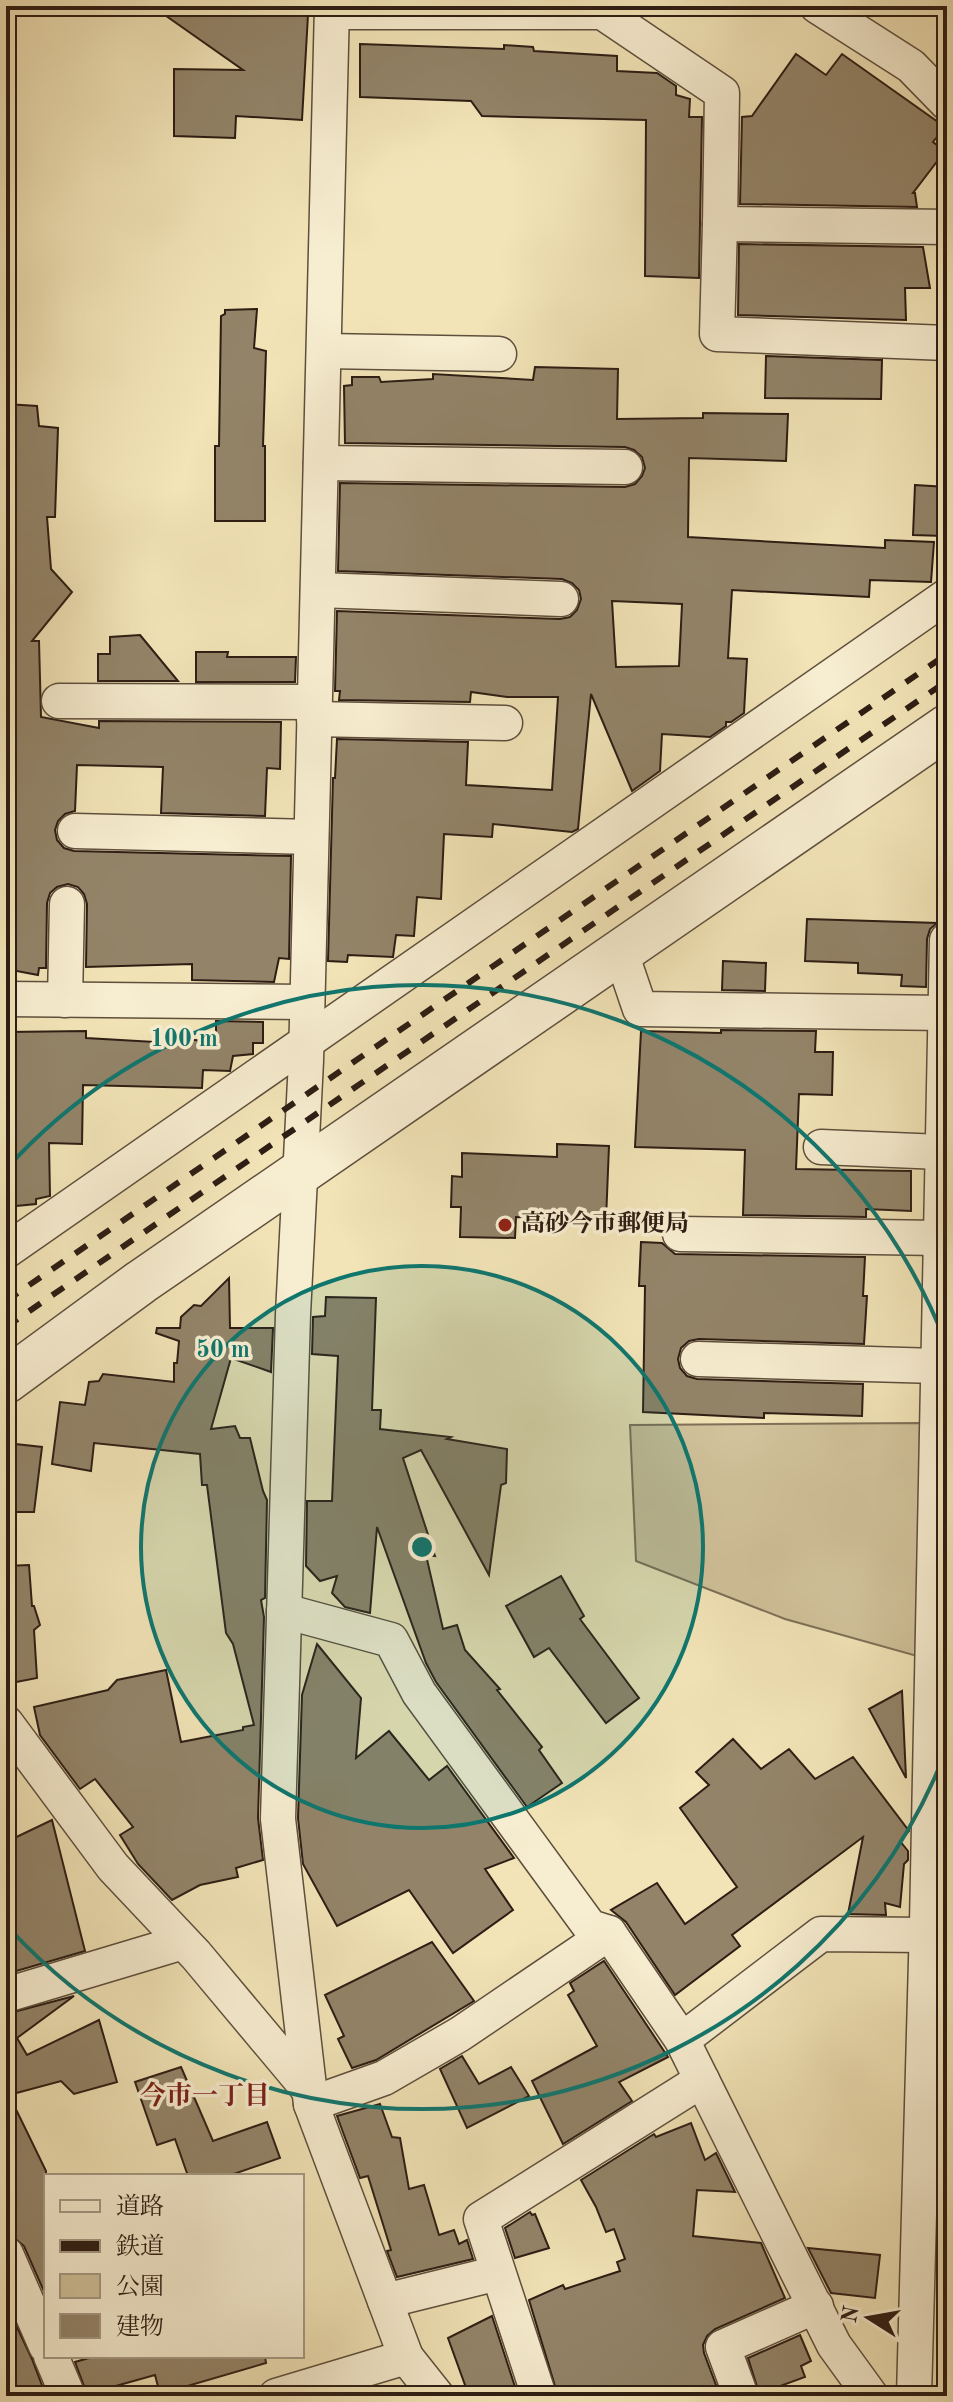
<svg xmlns="http://www.w3.org/2000/svg" width="953" height="2402" font-family="'Old Standard TT','Noto Serif JP',serif">
  <rect width="100%" height="100%" fill="#f2e4b7"/>
  <filter id="stains"><feTurbulence type="fractalNoise" baseFrequency=".0025" numOctaves="4"/><feColorMatrix values="0 0 0 0 .2 0 0 0 0 .09 0 0 0 0 .02 0 0 0 .5 -.17"/></filter>
  <radialGradient id="worn" r=".72"><stop offset=".6" stop-color="#630" stop-opacity="0"/><stop offset="1" stop-color="#630" stop-opacity=".3"/></radialGradient>
  <polygon fill="#d1c29b" stroke="#7f7058" stroke-width="2" points="920,1423 917,1656 785,1619 636,1561 630,1425"/>
  <g fill="#938469" stroke="#2d1d14" stroke-width="2" fill-rule="evenodd">
    <polygon points="152,6 243,6 242,9 308,15 302,120 236,116 235,138 174,136 174,69 243,70"/>
    <polygon points="360,44 504,49 504,45 533,47 534,51 617,56 617,71 657,73 676,86 676,95 690,99 689,117 702,117 699,278 645,276 646,120 482,116 471,101 360,97"/>
    <polygon points="796,54 826,75 842,54 945,127 933,142 945,151 913,193 915,193 917,207 740,204 742,117 752,116"/>
    <polygon points="739,244 923,247 930,288 905,288 906,320 738,315"/>
    <polygon points="257,309 254,348 266,351 263,446 265,446 265,521 215,521 215,446 219,446 221,316 225,314 225,310"/>
    <polygon points="766,356 882,360 881,399 765,398"/>
    <path d="M535 367 618 369 617 419 703 418V413L788 414 786 461 689 458 688 537 885 548V540L934 542 931 582 870 580 869 597 732 590 728 658 747 659 744 713 731 722H726V726L710 737 662 734 660 771 632 791 591 694 578 829 572 832 493 824 492 837 444 834 441 899 417 897 414 936 396 935 393 957 348 955 347 962 328 961 333 778H335L337 739 468 742 466 785 552 790 558 697H507L471 692 470 702 339 700 340 691H335L337 611 560 619 570 617 577 610 581 599 579 590 572 583 562 579 338 571 340 483 625 487 635 484 642 476 645 468 642 457 634 450 625 447 345 443 344 386 352 385V377H379L381 382 433 379V374L533 380ZM612 601 682 604 679 666 616 667Z"/>
    <polygon points="6,404 37,406 39,426 58,428 55,517 47,517 51,569 72,592 32,641 39,641 41,717 99,728 99,721 281,722 280,769 267,768 265,816 161,813 163,767 77,765 75,811 65,814 58,821 55,830 57,840 64,848 74,851 291,856 289,959 279,958 274,982 192,980 192,964 86,967 87,904 84,894 78,887 68,884 57,887 50,893 47,903 46,968 39,968 38,975 6,969 6,569 10,515 10,464 6,464"/>
    <polygon points="915,485 947,487 944,536 913,535"/>
    <polygon points="140,635 178,681 98,681 98,654 110,654 110,637"/>
    <polygon points="196,652 228,652 227,657 296,657 295,682 196,682"/>
    <polygon points="807,919 937,923 930,929 927,939 926,987 901,986 902,975 858,973 858,963 805,961"/>
    <polygon points="723,961 766,963 765,991 722,990"/>
    <polygon points="216,1021 263,1022 263,1043 253,1043 253,1054 233,1056 230,1071 203,1070 202,1088 83,1085 82,1144 49,1143 50,1196 36,1199 36,1204 6,1207 6,1032 86,1031 86,1038 172,1043 172,1039 216,1041"/>
    <polygon points="721,1030 816,1031 815,1052 833,1052 832,1095 799,1094 796,1169 911,1171 911,1211 866,1209 866,1217 743,1215 745,1150 635,1147 641,1031 721,1033"/>
    <polygon points="557,1144 609,1146 606,1220 516,1217 515,1238 460,1237 461,1207 451,1207 452,1176 462,1177 462,1153 557,1157"/>
    <polygon points="641,1242 662,1243 675,1254 865,1257 863,1296 867,1296 864,1344 699,1339 689,1341 681,1348 678,1359 680,1368 687,1376 697,1379 863,1384 862,1416 764,1413 764,1418 643,1412 645,1286 639,1286"/>
    <polygon points="229,1278 230,1328 273,1328 271,1372 231,1358 211,1429 235,1426 240,1438 250,1438 263,1491 267,1500 265,1598 261,1600 264,1617 258,1818 263,1860 236,1868 238,1877 200,1885 172,1900 138,1864 120,1835 133,1827 95,1779 80,1789 40,1735 34,1707 108,1690 117,1680 166,1670 181,1742 243,1730 243,1727 254,1725 233,1644 226,1633 207,1485 202,1485 200,1454 94,1443 91,1471 52,1464 60,1402 85,1405 89,1382 99,1381 103,1374 174,1382 174,1363 177,1363 179,1341 156,1333 157,1328 180,1328 181,1317 194,1305 201,1306"/>
    <polygon points="326,1297 376,1298 372,1410 381,1410 380,1429 451,1437 447,1439 507,1449 506,1483 501,1485 489,1575 421,1450 403,1458 435,1556 426,1555 443,1629 457,1625 465,1650 500,1689 497,1690 542,1747 539,1750 562,1783 527,1807 436,1682 426,1663 377,1527 370,1613 345,1607 332,1593 337,1576 320,1581 306,1566 307,1501 332,1501 338,1356 312,1354 313,1317 325,1316"/>
    <polygon points="6,1443 42,1447 34,1512 6,1512"/>
    <polygon points="29,1565 32,1606 34,1606 40,1625 34,1630 37,1678 6,1684 6,1566"/>
    <polygon points="561,1576 584,1616 580,1619 639,1698 606,1723 549,1648 534,1657 506,1606"/>
    <polygon points="317,1644 361,1698 356,1758 389,1731 429,1780 447,1766 514,1858 485,1869 513,1910 453,1953 409,1890 337,1926 303,1864 298,1818 302,1695"/>
    <polygon points="902,1691 906,1778 869,1709"/>
    <polygon points="733,1739 761,1769 789,1749 815,1779 853,1757 909,1831 900,1841 908,1851 908,1860 904,1864 900,1907 885,1903 886,1915 848,1914 863,1837 732,1935 740,1946 675,1995 626,1922 611,1910 657,1883 685,1924 737,1887 680,1808 709,1785 696,1772"/>
    <polygon points="52,1820 85,1951 6,1974 6,1842"/>
    <polygon points="432,1942 474,2001 376,2060 352,2068 338,2039 344,2036 325,1995"/>
    <polygon points="604,1961 668,2057 619,2082 632,2101 563,2144 532,2081 597,2046 568,1995 574,1991 570,1983"/>
    <polygon points="74,1996 17,2038 27,2055 99,2020 117,2082 74,2094 61,2081 9,2095 46,2171 46,2296 24,2246 12,2236 6,2222 6,2014"/>
    <polygon points="462,2056 479,2084 511,2067 529,2096 467,2128 440,2069"/>
    <polygon points="181,2067 213,2141 267,2122 280,2158 228,2176 188,2176 175,2139 157,2145 135,2082"/>
    <polygon points="380,2104 392,2137 400,2138 409,2189 424,2185 439,2235 454,2230 459,2244 467,2240 473,2259 397,2277 387,2251 391,2250 368,2176 360,2178 337,2116"/>
    <polygon points="691,2123 705,2160 716,2153 735,2192 697,2190 693,2236 761,2243 785,2298 715,2329 707,2336 703,2345 704,2353 719,2393 711,2396 558,2396 529,2300 563,2285 565,2289 620,2271 617,2262 625,2259 614,2229 606,2232 596,2207 581,2180 654,2134 656,2137"/>
    <polygon points="530,2212 532,2215 535,2214 549,2248 515,2258 505,2228"/>
    <polygon points="808,2248 880,2255 875,2298 831,2293"/>
    <polygon points="6,2304 32,2359 46,2396 6,2396"/>
    <polygon points="492,2316 518,2396 469,2396 448,2338"/>
    <polygon points="800,2335 811,2361 801,2366 805,2377 780,2386 783,2396 760,2396 748,2358"/>
    <polygon points="96,2356 265,2356 266,2363 160,2394 155,2375 87,2394 75,2362"/>
  </g>
  <g fill="none" stroke-linecap="round" stroke-linejoin="round">
    <defs>
      <g id="minor">
        <polyline points="332,6 306,1061 293,1314 278,1819 311,2104 406,2357 437,2396"/>
        <polyline points="817,6 911,66 947,103"/>
        <polyline points="332,12 602,12 722,93 720,224"/>
        <polyline points="947,227 720,224 717,334 947,343"/>
        <polyline points="324,351 499,354"/>
        <polyline points="321,463 625,467"/>
        <polyline points="318,590 561,599"/>
        <polyline points="59,701 314,702"/>
        <polyline points="314,719 505,723"/>
        <polyline points="75,831 311,837"/>
        <polyline points="621,953 640,1009 944,1013"/>
        <polyline points="6,999 307,1002"/>
        <polyline points="65,1000 67,904"/>
        <polyline points="821,1147 941,1152"/>
        <polyline points="680,1234 939,1238"/>
        <polyline points="6,1251 947,596"/>
        <polyline points="698,1359 937,1366"/>
        <polyline points="284,1611 391,1640 419,1693 590,1927 609,1933 682,2040 834,2345 871,2396"/>
        <polyline points="6,1723 113,1867 196,1955 309,2090"/>
        <polyline points="6,1995 183,1942"/>
        <polyline points="682,2040 821,1934 926,1935"/>
        <polyline points="311,2104 384,2078 460,2034 609,1933"/>
        <polyline points="6,2254 46,2346"/>
        <polyline points="385,2301 498,2273"/>
        <polyline points="51,2356 68,2396"/>
        <polyline points="276,2396 406,2357"/>
        <polyline points="539,2396 481,2219 702,2080"/>
        <polyline points="741,2396 723,2347 816,2306"/>
        <polyline points="914,2396 927,1924 947,940"/>
      </g>
      <polyline id="tertiary" points="6,1381 141,1282 947,727"/>
    </defs>
    <use href="#minor" stroke="#5e4f3d" stroke-width="37"/>
    <use href="#tertiary" stroke="#5e4f3d" stroke-width="47"/>
    <use href="#minor" stroke="#f7edd0" stroke-width="34"/>
    <use href="#tertiary" stroke="#f7edd0" stroke-width="44"/>
    <g stroke="#2d1d14" stroke-width="6" stroke-dasharray="14 14" stroke-linecap="butt">
      <polyline points="6,1301 947,654"/>
      <polyline points="6,1327 947,681"/>
    </g>
  </g>
  <circle cx="422" cy="1547" r="281" fill="#0f766e" fill-opacity=".12"/>
  <g fill="none" stroke="#0f766e" stroke-width="4">
    <circle cx="422" cy="1547" r="281"/>
    <path d="M947 1748A562 562 0 0 1 8 1927M8 1167A562 562 0 0 1 947 1346"/>
  </g>
  <circle fill="#8f2418" stroke="#f7edd0" stroke-width="3" cx="505" cy="1225" r="8"/>
  <g text-anchor="middle" dominant-baseline="central" stroke-width="7" stroke-linejoin="round" paint-order="stroke">
    <g font-size="24" font-weight="bold" fill="#2d1d14" stroke="#f7edd0" text-anchor="start">
      <text x="521" y="1225">高砂今市郵便局</text>
    </g>
    <g font-size="26" font-weight="bold" fill="#7a1f14" stroke="#f7edd0">
      <text x="205" y="2097">今市一丁目</text>
    </g>
  </g>
  <circle cx="422" cy="1547" r="12" fill="#0f766e" stroke="#f7edd0" stroke-width="4"/>
  <g font-size="24" text-anchor="middle" font-weight="bold" fill="#0f766e" stroke="#f7edd0" stroke-width="7" stroke-linejoin="round" paint-order="stroke">
    <text x="184" y="1046">100 m</text>
    <text x="223" y="1357">50 m</text>
  </g>
  <rect width="953" height="2402" fill="none" stroke="#f2e4b7" stroke-width="32"/>
  <rect x="8" y="8" width="937" height="2386" fill="none" stroke="#2d1d14" stroke-width="4"/>
  <rect x="16" y="16" width="921" height="2370" fill="none" stroke="#2d1d14" stroke-width="2"/>
  <rect x="44" y="2174" width="260" height="184" fill="#f7edd0" stroke="#a69a85" stroke-width="2"/>
  <rect x="60" y="2200" width="40" height="12" fill="#f7edd0" stroke="#a69a85" stroke-width="2"/>
  <text x="116" y="2214" font-size="24" fill="#2d1d14">道路</text>
  <rect x="60" y="2240" width="40" height="12" fill="#2d1d14" stroke="#a69a85" stroke-width="2"/>
  <text x="116" y="2254" font-size="24" fill="#2d1d14">鉄道</text>
  <rect x="60" y="2274" width="40" height="24" fill="#d1c29b" stroke="#a69a85" stroke-width="2"/>
  <text x="116" y="2294" font-size="24" fill="#2d1d14">公園</text>
  <rect x="60" y="2314" width="40" height="24" fill="#938469" stroke="#a69a85" stroke-width="2"/>
  <text x="116" y="2334" font-size="24" fill="#2d1d14">建物</text>
  <g transform="translate(869 2318) rotate(281)" stroke="#f7edd0" stroke-width="6" paint-order="stroke">
  <path d="M0-6L14 30L0 20L-14 30Z" fill="#2d1d14"/>
  <text y="-12" font-size="22" font-weight="bold" text-anchor="middle" fill="#2d1d14">N</text>
  </g>
  <rect width="100%" height="100%" filter="url(#stains)"/>
  <rect width="100%" height="100%" fill="url(#worn)"/>
</svg>
